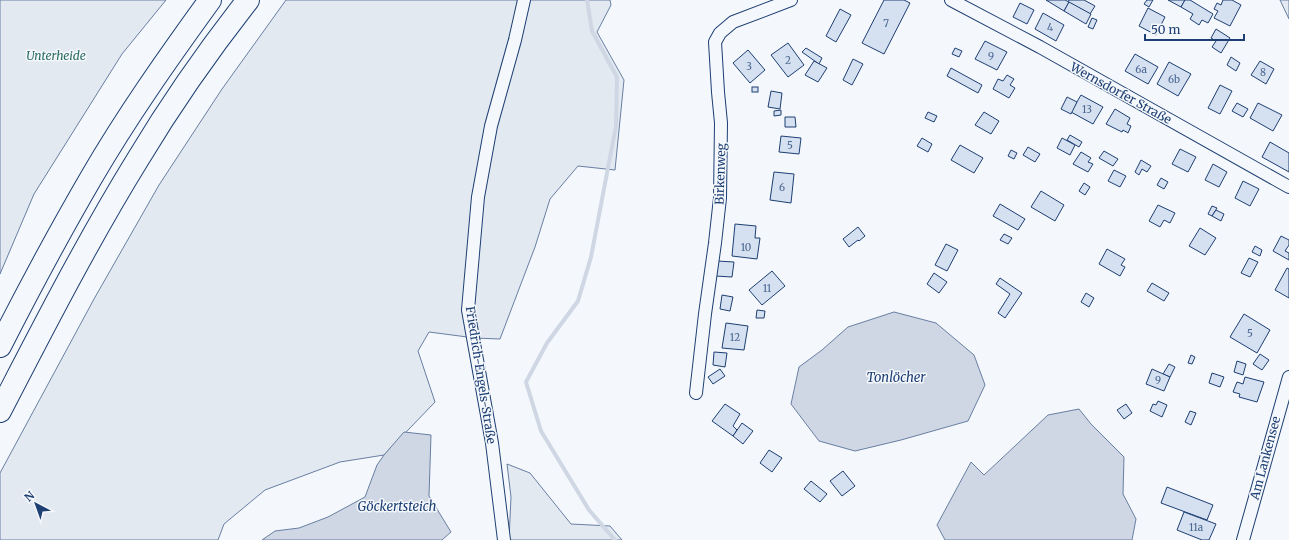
<svg xmlns="http://www.w3.org/2000/svg" width="1289" height="540" font-family="Merriweather,serif">
  <rect width="100%" height="100%" fill="#f4f7fb"/>
  <g fill="#e3e9f0" stroke="#687fa3">
    <polygon points="0,0 166,0 122,54 34,194 0,274"/>
    <polygon points="286,0 610,0 611,5 597,32 624,80 615,170 578,166 550,199 535,247 500,339 475,338 429,332 418,351 435,402 384,455 340,462 265,490 224,524 218,540 0,540 0,473 94,299 159,185 222,89"/>
    <polygon points="1280,0 1289,0 1289,19"/>
    <polygon points="507,464 530,473 571,524 610,526 622,540 509,540 511,497"/>
  </g>
  <g fill="#cfd7e4" stroke="#687fa3">
    <polygon points="894,312 936,323 974,355 985,385 968,421 901,440 855,451 819,441 791,404 799,367 822,350 848,327"/>
    <polygon points="1079,409 1091,424 1124,457 1123,494 1136,519 1132,540 945,540 937,525 971,462 984,475 1048,415"/>
    <polygon points="404,432 431,435 429,496 451,532 442,540 262,540 275,531 299,528 328,517 365,497 377,465 384,455"/>
  </g>
  <g fill="none" stroke-linecap="round" stroke-linejoin="round">
    <polyline stroke="#cfd7e4" stroke-width="4" points="587,0 592,31 617,77 616,126 591,257 578,301 547,343 526,382 541,431 589,510 615,540"/>
  </g>
  <g fill="#d5e0f0" stroke="#1d3f73">
    <polygon points="884,0 904,0 910,3 884,54 862,43"/>
    <polygon points="1046,0 1065,0 1069,2 1064,11"/>
    <polygon points="1069,0 1084,0 1095,6 1090,14 1068,2"/>
    <polygon points="1147,0 1153,0 1149,7 1144,4"/>
    <polygon points="1168,0 1185,0 1181,7"/>
    <polygon points="1185,0 1190,0 1213,14 1208,23 1202,20 1199,25 1190,19 1193,14 1181,7"/>
    <polygon points="1223,0 1232,0 1241,5 1230,26 1214,18 1218,11 1214,9 1217,3 1221,5"/>
    <polygon points="1069,2 1091,14 1086,24 1064,11"/>
    <polygon points="1020,3 1034,10 1027,24 1013,17"/>
    <polygon points="1148,8 1165,17 1156,35 1139,26"/>
    <polygon points="840,9 851,15 836,42 826,36"/>
    <polygon points="1043,13 1064,25 1056,41 1035,29"/>
    <polygon points="1092,18 1097,20 1093,29 1088,27"/>
    <polygon points="1216,29 1230,38 1221,53 1212,47 1216,41 1211,38"/>
    <polygon points="985,41 1007,52 997,70 975,59"/>
    <polygon points="788,43 804,65 788,77 771,55"/>
    <polygon points="806,48 822,58 819,64 802,52"/>
    <polygon points="955,48 962,51 959,57 952,54"/>
    <polygon points="748,50 765,70 750,83 733,63"/>
    <polygon points="1135,54 1158,67 1148,84 1125,71"/>
    <polygon points="1231,57 1240,63 1236,71 1227,65"/>
    <polygon points="853,59 863,64 852,85 843,80"/>
    <polygon points="814,61 827,68 818,82 805,75"/>
    <polygon points="1260,61 1274,69 1266,84 1251,75"/>
    <polygon points="1169,62 1191,74 1178,96 1157,84"/>
    <polygon points="951,68 982,85 978,93 947,76"/>
    <polygon points="1007,75 1014,79 1010,85 1015,88 1009,98 993,89 998,79 1003,81"/>
    <polygon points="1220,85 1232,91 1220,114 1208,108"/>
    <rect x="752" y="87" width="6" height="5"/>
    <polygon points="771,91 782,93 780,109 768,107"/>
    <polygon points="1081,95 1103,107 1093,124 1071,112"/>
    <polygon points="1067,97 1077,102 1071,114 1061,109"/>
    <polygon points="1237,103 1248,109 1243,117 1232,111"/>
    <polygon points="1258,103 1282,115 1273,131 1250,118"/>
    <polygon points="1115,109 1130,118 1127,124 1131,126 1128,133 1123,130 1122,132 1106,124"/>
    <polygon points="781,110 781,115 774,116 774,111"/>
    <polygon points="928,112 937,116 934,122 925,118"/>
    <polygon points="984,112 999,121 991,134 975,125"/>
    <polygon points="785,117 795,117 796,127 785,127"/>
    <polygon points="1070,135 1082,142 1079,147 1067,140"/>
    <polygon points="781,136 801,138 799,154 779,152"/>
    <polygon points="922,138 932,144 928,152 917,146"/>
    <polygon points="1062,138 1075,145 1070,155 1057,148"/>
    <polygon points="1270,142 1289,153 1289,172 1262,157"/>
    <polygon points="960,145 983,158 974,173 951,160"/>
    <polygon points="1028,147 1040,154 1035,162 1023,155"/>
    <polygon points="1180,149 1196,157 1188,172 1172,164"/>
    <polygon points="1011,150 1017,153 1014,159 1008,156"/>
    <polygon points="1104,151 1118,159 1113,166 1099,158"/>
    <polygon points="1081,152 1091,158 1088,162 1093,164 1088,172 1073,164"/>
    <polygon points="1141,160 1151,166 1147,172 1142,169 1139,175 1135,172"/>
    <polygon points="1213,164 1227,172 1219,187 1205,180"/>
    <polygon points="1114,170 1126,176 1120,187 1108,181"/>
    <polygon points="774,172 794,174 791,203 770,200"/>
    <polygon points="1161,178 1168,182 1164,189 1157,185"/>
    <polygon points="1243,181 1259,189 1250,206 1235,198"/>
    <polygon points="1084,183 1090,187 1085,195 1079,191"/>
    <polygon points="1041,191 1064,205 1055,221 1031,207"/>
    <polygon points="1000,204 1025,219 1018,230 993,216"/>
    <polygon points="1158,205 1175,213 1170,223 1164,220 1160,227 1149,221"/>
    <polygon points="1212,206 1217,208 1212,216 1208,214"/>
    <polygon points="1216,210 1224,214 1221,221 1212,216"/>
    <polygon points="735,224 756,226 755,238 760,238 757,259 732,256"/>
    <polygon points="858,227 865,236 859,241 858,240 849,247 843,239"/>
    <polygon points="1200,228 1216,238 1205,255 1189,246"/>
    <polygon points="1004,234 1012,238 1008,244 1000,240"/>
    <polygon points="1281,236 1289,240 1289,245 1285,251 1289,253 1289,260 1273,251"/>
    <polygon points="946,244 958,250 947,271 935,265"/>
    <polygon points="1255,246 1262,250 1260,256 1252,252"/>
    <polygon points="1107,249 1125,259 1121,265 1125,267 1120,276 1099,264"/>
    <polygon points="1249,258 1258,262 1250,277 1241,273"/>
    <polygon points="717,261 734,262 732,277 715,276"/>
    <polygon points="1287,268 1289,269 1289,298 1275,290"/>
    <polygon points="772,271 785,286 762,305 749,290"/>
    <polygon points="934,273 947,282 939,293 927,284"/>
    <polygon points="1000,278 1022,293 1005,318 998,313 1010,294 996,284"/>
    <polygon points="1152,283 1169,293 1164,301 1147,291"/>
    <polygon points="1086,293 1094,298 1089,307 1081,302"/>
    <polygon points="722,295 733,297 730,311 720,309"/>
    <polygon points="757,310 765,311 764,318 756,318"/>
    <polygon points="1244,314 1270,330 1257,353 1230,337"/>
    <polygon points="726,323 748,326 744,350 722,348"/>
    <polygon points="714,352 727,353 725,367 713,365"/>
    <polygon points="1260,354 1269,360 1262,370 1253,364"/>
    <polygon points="1191,355 1195,357 1192,364 1188,363"/>
    <polygon points="1237,361 1246,364 1243,375 1234,372"/>
    <polygon points="1169,364 1175,367 1170,377 1163,374"/>
    <polygon points="720,369 725,376 713,384 708,377"/>
    <polygon points="1152,369 1170,377 1164,391 1146,384"/>
    <polygon points="1212,373 1224,377 1220,387 1209,383"/>
    <polygon points="1245,377 1264,382 1257,402 1239,397 1240,394 1233,392 1237,382 1243,384"/>
    <polygon points="1158,401 1167,405 1162,417 1150,411 1153,404 1156,405"/>
    <polygon points="725,404 740,414 733,426 737,430 733,436 712,421"/>
    <polygon points="1126,404 1132,413 1124,419 1117,410"/>
    <polygon points="1190,411 1196,413 1191,425 1185,422"/>
    <polygon points="742,423 753,431 743,444 733,436"/>
    <polygon points="769,450 782,458 772,472 760,463"/>
    <polygon points="843,471 855,486 842,496 830,481"/>
    <polygon points="811,481 827,494 820,502 804,489"/>
    <polygon points="1167,487 1213,505 1207,520 1161,503"/>
    <polygon points="1184,512 1216,524 1209,540 1202,540 1177,530"/>
  </g>
  <g fill="none" stroke-linecap="round" stroke-linejoin="round">
    <defs>
      <g id="minor">
        <polyline points="951,0 1040,47 1289,187"/>
        <polyline points="696,393 705,314 715,243 720,198 721,123 718,92 715,42 720,33 733,22 791,0"/>
        <polyline points="504,540 492,443 468,310 478,197 491,126 515,40 524,0"/>
        <polyline points="1243,540 1289,377"/>
      </g>
      <g id="motorway">
        <path d="M0 346C29 289 59 233 91 178 127 116 168 58 210 0"/>
        <path d="M0 411C44 326 88 240 138 159 171 104 208 51 248 0"/>
      </g>
    </defs>
    <use href="#minor" stroke="#1d3f73" stroke-width="14"/>
    <use href="#motorway" stroke="#1d3f73" stroke-width="24"/>
    <use href="#minor" stroke="#f4f7fb" stroke-width="12"/>
    <use href="#motorway" stroke="#f4f7fb" stroke-width="22"/>
  </g>
  <g text-anchor="middle" dominant-baseline="central" stroke-width="3" stroke-linejoin="round" paint-order="stroke">
    <g font-size="10" fill="#4b6792">
      <text x="886" y="23">7</text>
      <text x="1050" y="27">4</text>
      <text x="991" y="56">9</text>
      <text x="788" y="60">2</text>
      <text x="749" y="66">3</text>
      <text x="1141" y="69">6a</text>
      <text x="1263" y="72">8</text>
      <text x="1174" y="79">6b</text>
      <text x="1087" y="109">13</text>
      <text x="790" y="145">5</text>
      <text x="782" y="187">6</text>
      <text x="746" y="247">10</text>
      <text x="767" y="288">11</text>
      <text x="1250" y="333">5</text>
      <text x="735" y="337">12</text>
      <text x="1158" y="380">9</text>
      <text x="1196" y="527">11a</text>
    </g>
    <g font-size="12" font-style="italic" fill="#2c6c60" stroke="#f4f7fb">
      <text x="56" y="55">Unterheide</text>
    </g>
    <g font-size="12" fill="#1d3f73" stroke="#f4f7fb">
      <text transform="translate(1121 93) rotate(29)">Wernsdorfer Straße</text>
      <text transform="translate(720 174) rotate(-88)">Birkenweg</text>
      <text transform="translate(481 375) rotate(81)">Friedrich-Engels-Straße</text>
      <text transform="translate(1265 458) rotate(-75)">Am Lankensee</text>
    </g>
    <g font-size="13" font-style="italic" fill="#1d3f73" stroke="#f4f7fb">
      <text x="896" y="377">Tonlöcher</text>
      <text x="397" y="506">Göckertsteich</text>
    </g>
  </g>
  <g transform="translate(36 504) rotate(319)" stroke="#f4f7fb" stroke-width="3" paint-order="stroke">
  <path d="M0-3L7 15L0 10L-7 15Z" fill="#1d3f73"/>
  <text y="-6" font-size="11" font-weight="bold" text-anchor="middle" fill="#1d3f73">N</text>
  </g>
  <path d="M1145 34v6h99v-6" fill="none" stroke="#1d3f73" stroke-width="2"/>
  <text x="1151" y="34" font-size="12" fill="#1d3f73" stroke="#f4f7fb" stroke-width="3" paint-order="stroke">50 m</text>
</svg>
